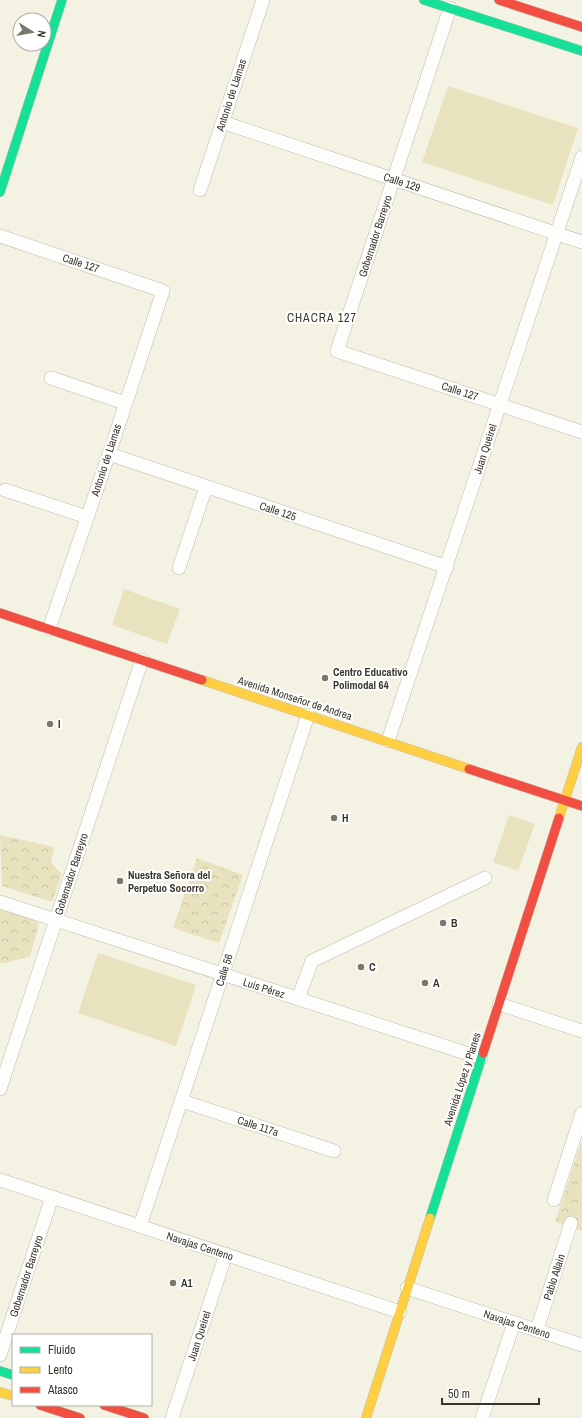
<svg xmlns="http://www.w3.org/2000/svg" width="582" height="1418" font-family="'Archivo Narrow',sans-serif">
  <defs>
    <pattern id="park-crowns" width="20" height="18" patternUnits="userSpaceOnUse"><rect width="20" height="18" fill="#e8e3be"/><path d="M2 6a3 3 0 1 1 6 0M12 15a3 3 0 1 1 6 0" fill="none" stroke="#c8c3a3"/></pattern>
  </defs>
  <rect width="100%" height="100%" fill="#f4f2e2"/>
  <g fill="url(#park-crowns)">
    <polygon points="0,835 54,847 51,863 62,874 52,902 2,886"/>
    <polygon points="197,858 243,875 219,943 173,928"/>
    <polygon points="0,909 36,918 39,925 30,956 5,963 0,963"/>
    <polygon points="582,1140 582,1231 555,1222"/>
  </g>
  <g fill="#e8e3be">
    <polygon points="448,86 578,128 553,205 422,162"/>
    <polygon points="124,589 180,609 167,644 112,625"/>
    <polygon points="509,815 535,824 518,871 493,862"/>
    <polygon points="98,953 196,985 176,1046 78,1013"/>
  </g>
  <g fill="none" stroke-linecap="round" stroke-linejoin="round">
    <defs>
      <g id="street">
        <polyline points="450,8 337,351 582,432"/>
        <polyline points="222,122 582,242"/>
        <polyline points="200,190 263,0"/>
        <polyline points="0,236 163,291 109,454 49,629"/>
        <polyline points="51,378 125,403"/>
        <polyline points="109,454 447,567"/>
        <polyline points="5,490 87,517"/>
        <polyline points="179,568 206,487"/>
        <polyline points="388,741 582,157"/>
        <polyline points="0,902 481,1058"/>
        <polyline points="298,999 312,961 485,878"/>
        <polyline points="499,1004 582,1031"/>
        <polyline points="0,1089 142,660"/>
        <polyline points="182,1101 334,1151"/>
        <polyline points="0,1180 400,1312"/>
        <polyline points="554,1200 582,1113"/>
        <polyline points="140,1226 308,715"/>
        <polyline points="407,1288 582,1345"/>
        <polyline points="537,1330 571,1223"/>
        <polyline points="0,1355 52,1197"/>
        <polyline points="172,1418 226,1254"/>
        <polyline points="482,1418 514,1323"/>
      </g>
      <g id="fast">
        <polyline points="424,0 582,51"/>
        <polyline points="0,192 62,0"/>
        <polyline points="430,1218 483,1053"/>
        <polyline points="0,1371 13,1375"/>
      </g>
      <g id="slow">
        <polyline points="202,680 469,769"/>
        <polyline points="559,818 582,747"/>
        <polyline points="0,1392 13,1396"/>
        <polyline points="366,1418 430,1218"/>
      </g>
      <g id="jam">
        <polyline points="499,0 582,27"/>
        <polyline points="0,613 202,680"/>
        <polyline points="469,769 582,806"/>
        <polyline points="483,1053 559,818"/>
        <polyline points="40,1405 80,1418"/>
        <polyline points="104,1405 144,1418"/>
      </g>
    </defs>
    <use href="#street" stroke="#bebcaf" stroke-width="14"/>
    <use href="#fast" stroke="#bebcaf" stroke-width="10"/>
    <use href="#slow" stroke="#bebcaf" stroke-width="10"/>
    <use href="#jam" stroke="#bebcaf" stroke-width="10"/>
    <use href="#street" stroke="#fdfdfb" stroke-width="13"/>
    <use href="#fast" stroke="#16e098" stroke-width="9"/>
    <use href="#slow" stroke="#ffcf43" stroke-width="9"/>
    <use href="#jam" stroke="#f24e42" stroke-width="9"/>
  </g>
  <g fill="#7a786b" stroke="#fff" stroke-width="1.5">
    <circle cx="325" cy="678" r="4"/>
    <circle cx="50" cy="724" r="4"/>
    <circle cx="334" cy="818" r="4"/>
    <circle cx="120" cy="881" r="4"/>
    <circle cx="443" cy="923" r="4"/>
    <circle cx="361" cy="967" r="4"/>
    <circle cx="425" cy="983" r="4"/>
    <circle cx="173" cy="1283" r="4"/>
  </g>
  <g text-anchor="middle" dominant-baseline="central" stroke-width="4" stroke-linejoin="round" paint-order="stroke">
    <g font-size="11" fill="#38362b" stroke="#fff">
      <text transform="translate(231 95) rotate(-72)">Antonio de Llamas</text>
      <text transform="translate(402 182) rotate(18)">Calle 129</text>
      <text transform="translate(375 236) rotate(-72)">Gobernador Barreyro</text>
      <text transform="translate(81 263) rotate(18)">Calle 127</text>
      <text transform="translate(460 391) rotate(18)">Calle 127</text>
      <text transform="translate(485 449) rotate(-72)">Juan Queirel</text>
      <text transform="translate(106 460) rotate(-72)">Antonio de Llamas</text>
      <text transform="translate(278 511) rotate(18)">Calle 125</text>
      <text transform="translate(295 698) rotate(18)">Avenida Monseñor de Andrea</text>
      <text transform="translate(71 874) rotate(-72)">Gobernador Barreyro</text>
      <text transform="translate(224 970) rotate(-72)">Calle 56</text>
      <text transform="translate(264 988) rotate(18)">Luis Pérez</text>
      <text transform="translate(462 1079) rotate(-72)">Avenida López y Planes</text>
      <text transform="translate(258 1126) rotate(18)">Calle 117a</text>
      <text transform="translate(200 1246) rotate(18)">Navajas Centeno</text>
      <text transform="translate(26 1276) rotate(-72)">Gobernador Barreyro</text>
      <text transform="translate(554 1277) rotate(-72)">Pablo Allain</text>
      <text transform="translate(517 1324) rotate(18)">Navajas Centeno</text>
      <text transform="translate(199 1336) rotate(-72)">Juan Queirel</text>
    </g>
    <g font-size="11" font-weight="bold" fill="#38362b" stroke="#fff" text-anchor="start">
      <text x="333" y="672">Centro Educativo<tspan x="333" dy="13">Polimodal 64</tspan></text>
      <text x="58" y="724">I</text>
      <text x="342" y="818">H</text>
      <text x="128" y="875">Nuestra Señora del<tspan x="128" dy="13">Perpetuo Socorro</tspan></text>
      <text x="451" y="923">B</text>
      <text x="369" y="967">C</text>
      <text x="433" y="983">A</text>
      <text x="181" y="1283">A1</text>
    </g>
    <g font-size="12" letter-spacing="1" fill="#3c3820" stroke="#fff">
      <text x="322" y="318">CHACRA 127</text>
    </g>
  </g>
  <rect x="12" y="1334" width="140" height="72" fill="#ffffff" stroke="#afafaa"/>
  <rect x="20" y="1347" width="20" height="6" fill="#16e098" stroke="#afafaa"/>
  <text x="48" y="1354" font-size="12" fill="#38362b">Fluido</text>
  <rect x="20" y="1367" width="20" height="6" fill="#ffcf43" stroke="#afafaa"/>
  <text x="48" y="1374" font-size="12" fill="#38362b">Lento</text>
  <rect x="20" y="1387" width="20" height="6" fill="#f24e42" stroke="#afafaa"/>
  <text x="48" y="1394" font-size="12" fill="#38362b">Atasco</text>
  <g transform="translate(32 32) rotate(101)"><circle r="19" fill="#ffffff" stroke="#afafaa"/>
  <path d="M0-3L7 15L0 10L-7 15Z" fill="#7a786b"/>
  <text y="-6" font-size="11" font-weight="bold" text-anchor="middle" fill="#38362b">N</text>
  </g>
  <path d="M442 1398v6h97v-6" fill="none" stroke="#38362b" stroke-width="2"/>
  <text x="448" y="1398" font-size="12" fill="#38362b" stroke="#ffffff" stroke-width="3" paint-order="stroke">50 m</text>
</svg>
